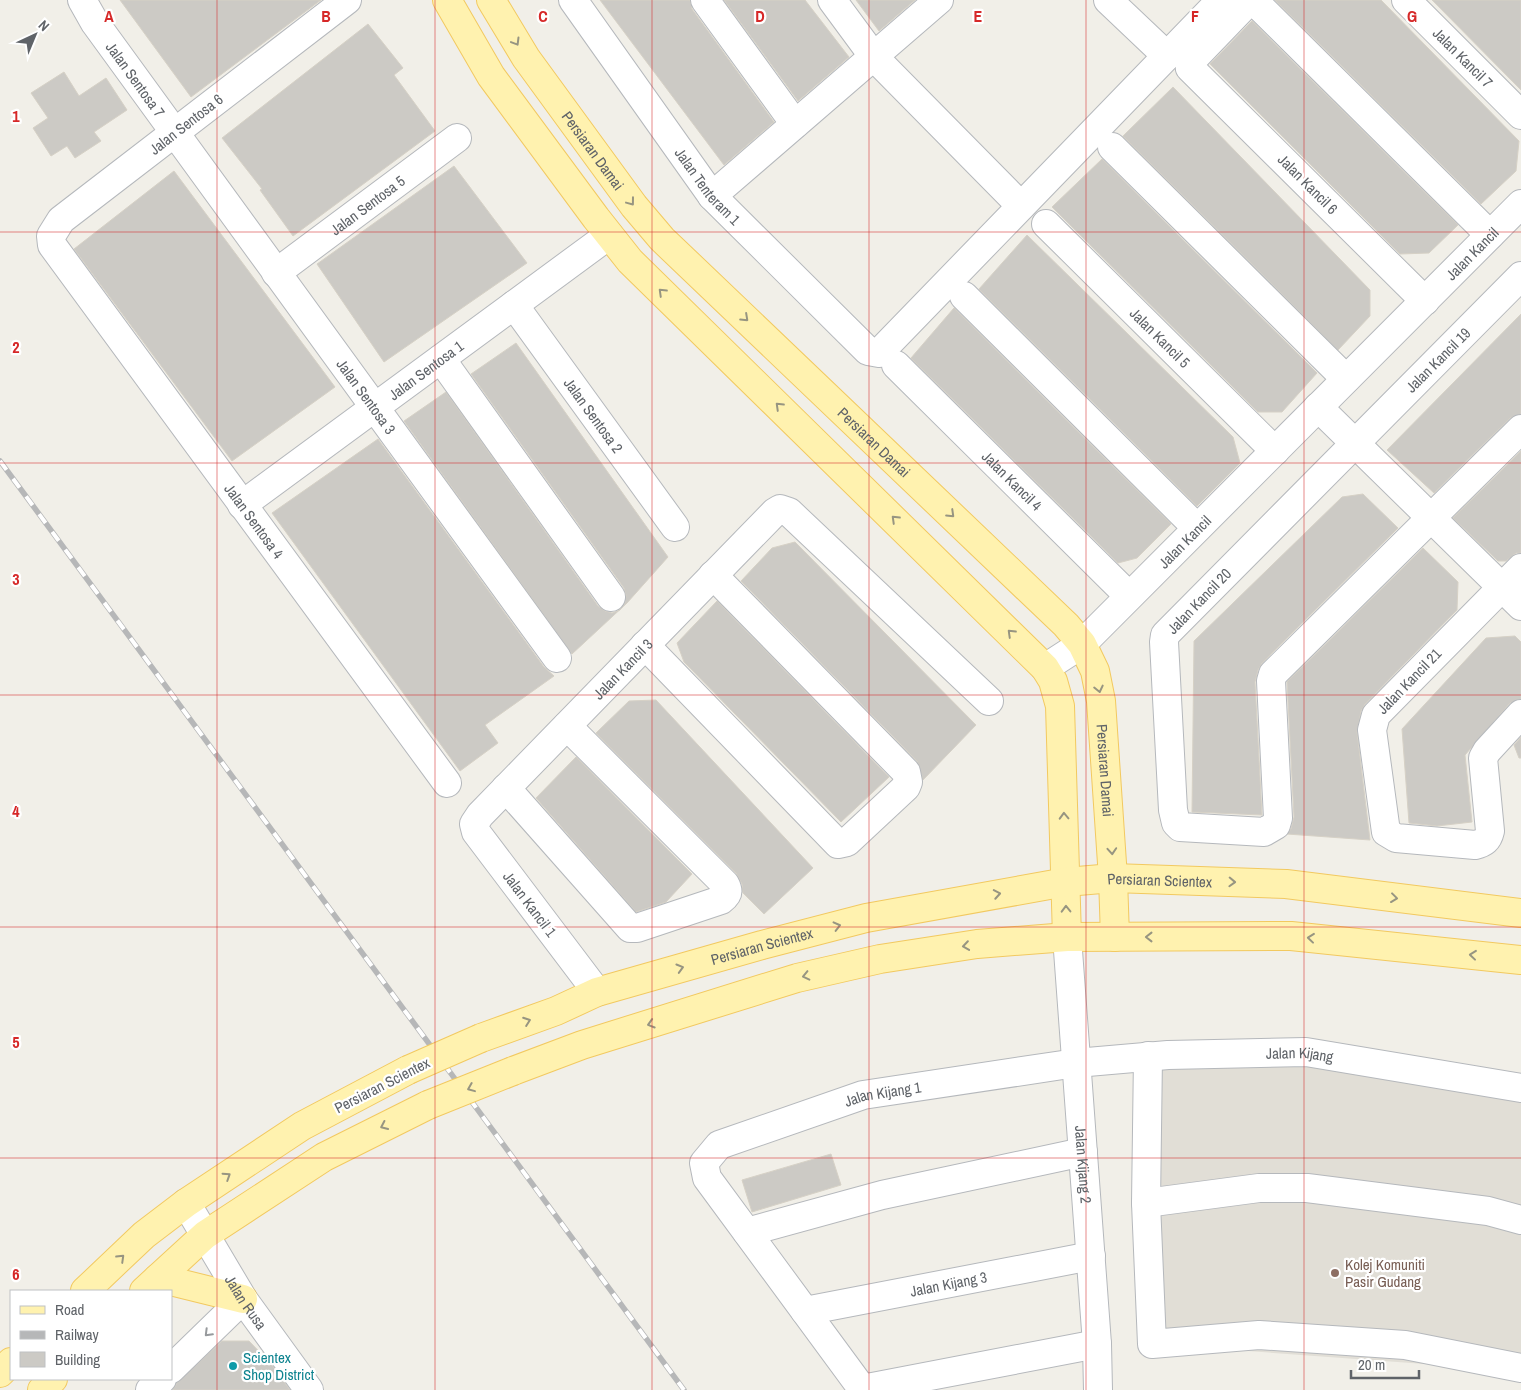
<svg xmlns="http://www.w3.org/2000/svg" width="1521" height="1390" font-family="'Archivo Narrow',sans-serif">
  <rect width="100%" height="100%" fill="#f1efe8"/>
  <polygon fill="#e1ded6" points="1306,1052 1521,1088 1521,1371 1152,1344 1148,1056"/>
  <g fill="#cccac5" stroke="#d6d1c6">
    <polygon points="120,0 321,0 191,97"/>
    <polygon points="600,0 690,0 692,9 774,122 724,165"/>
    <polygon points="724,0 805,0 849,57 798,101"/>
    <polygon points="856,0 915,0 879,31"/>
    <polygon points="1275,0 1381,0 1519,141 1516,171 1481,204"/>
    <polygon points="1432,0 1521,0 1521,90"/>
    <polygon points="1252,21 1458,225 1429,253 1400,254 1210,64"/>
    <polygon points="368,24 403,68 394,75 435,131 293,236 260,190 262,189 222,138"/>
    <polygon points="64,72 79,96 106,78 127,110 94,132 101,141 75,158 67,146 51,156 33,128 48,118 31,93"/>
    <polygon points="1173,87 1370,290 1370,316 1338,350 1123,136"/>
    <polygon points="1102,159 1317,373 1282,412 1258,412 1052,207"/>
    <polygon points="454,166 527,263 384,362 317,264"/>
    <polygon points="174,171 335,387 232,461 74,249"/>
    <polygon points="1027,235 1233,437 1240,463 1197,506 979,289"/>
    <polygon points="954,308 1171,524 1137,558 1118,563 911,358"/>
    <polygon points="1521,314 1521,414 1510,418 1434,493 1387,450"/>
    <polygon points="516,343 668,557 627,603 572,654 404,421 446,392 598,606 605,611 612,613 620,610 625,603 626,595 624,588 471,374"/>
    <polygon points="378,439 544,667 554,676 485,725 498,743 460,771 272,513"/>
    <polygon points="1521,451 1521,553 1516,553 1506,561 1498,561 1453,518"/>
    <polygon points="1363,494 1398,528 1262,663 1258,670 1255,682 1262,815 1192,812 1194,641 1342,497"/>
    <polygon points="795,542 976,725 923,780 917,761 741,581 772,548"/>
    <polygon points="1423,548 1458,582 1457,610 1365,704 1361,711 1357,732 1370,840 1287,834 1291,829 1294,817 1287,682"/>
    <polygon points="717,601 889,777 841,822 684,662 677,643"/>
    <polygon points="1515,636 1521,642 1521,699 1510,703 1465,755 1472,822 1437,826 1409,823 1402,729 1486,638"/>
    <polygon points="656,700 813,868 764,914 743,893 742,884 736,873 596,733 629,701"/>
    <polygon points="1521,737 1521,758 1519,758 1514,745"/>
    <polygon points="576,757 692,874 666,902 636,912 536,798"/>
    <polygon points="831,1154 841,1185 752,1212 742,1180"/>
    <polygon points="222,1341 249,1341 272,1365 290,1390 173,1390 177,1383"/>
  </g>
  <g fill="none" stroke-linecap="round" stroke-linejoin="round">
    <defs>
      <g id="minor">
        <path id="s1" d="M82 0 95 23 557 658"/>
        <path id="s2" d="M347 0 61 220 51 236 52 245 447 783"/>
        <path id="s3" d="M573 0 712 196 868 351 879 353 1221 0"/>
        <polyline points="705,0 795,124"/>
        <polyline points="832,0 874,57 1021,206"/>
        <polyline points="1108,0 1167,56"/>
        <path id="s4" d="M1406 0 1521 115"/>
        <polyline points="1112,147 1346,379"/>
        <polyline points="712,196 939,0"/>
        <path id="s5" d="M1046 224 1275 451"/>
        <path id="s6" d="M276 273 457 138"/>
        <polyline points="1521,276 1165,635 1164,642 1173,810 1176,823 1180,827 1264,832 1276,825 1278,818 1271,681 1273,674 1521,429"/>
        <polyline points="964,296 1197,528"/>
        <polyline points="1425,301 1190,68 1194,58 1247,3 1256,3 1490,235"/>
        <path id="s7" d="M514 305 675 527"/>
        <polyline points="441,359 611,597"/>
        <path id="s8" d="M896 365 1129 596"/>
        <polyline points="1318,407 1521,606"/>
        <path id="s9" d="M242 505 609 235"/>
        <path d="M1521 568 1376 715 1372 730 1386 832 1396 838 1475 845C1484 843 1488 840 1490 831L1483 758 1487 751 1521 714"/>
        <polyline points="645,645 838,844 847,842 906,787 908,782 906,772 713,575"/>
        <path id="s10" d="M1045 668 1082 644 1521 204"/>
        <path d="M506 788 630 928H637L721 900C728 895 729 891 725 884L567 726"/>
        <path id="s11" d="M1067 937 1097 1344 1098 1390"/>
        <path id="s12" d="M597 992 476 832 474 824 480 815 775 512 780 509 789 512 989 701"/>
        <polyline points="1148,1056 1146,1203 1152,1344 1259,1335 1405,1345 1521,1368"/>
        <path id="s13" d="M186 1203 243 1299 309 1390"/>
        <polyline points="1146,1203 1259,1188 1307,1188 1488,1211 1521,1220"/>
        <polyline points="747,1232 882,1195 1083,1152"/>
        <path id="s14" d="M805 1311 1091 1256"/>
        <polyline points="171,1369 243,1299"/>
        <polyline points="862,1389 1097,1344"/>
        <polyline points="150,1390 162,1379"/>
        <path id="s15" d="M863 1390 707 1178 704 1163 719 1145 863 1095 1076 1063 1168 1055 1306 1052 1521 1088"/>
      </g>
      <g id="major">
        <polyline points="447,0 491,76 596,218 630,261 1045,668 1053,681 1060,706 1067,937"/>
        <path id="s16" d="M491 0 526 58 634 206 662 239 1066 625 1082 644 1095 671 1101 701 1113 878 1115 937"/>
        <path id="s17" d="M481 1038 556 1011 597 992 762 945 866 918 1066 882 1113 878 1286 884 1521 913"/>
        <polyline points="513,1071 582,1045 797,978 880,959 977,944 1067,937 1291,936 1521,960"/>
        <polyline points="158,1278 243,1299"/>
        <polyline points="85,1291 144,1235 186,1203 302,1126 408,1070"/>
        <polyline points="144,1291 205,1235 324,1157 428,1105"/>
        <polyline points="0,1373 11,1362"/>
        <polyline points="42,1390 53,1379"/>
      </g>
    </defs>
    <use href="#minor" stroke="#b5b8bc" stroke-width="30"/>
    <use href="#major" stroke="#f2c960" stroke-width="30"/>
    <use href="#minor" stroke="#fff" stroke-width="28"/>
    <use href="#major" stroke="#fff2af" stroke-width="28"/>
    <defs>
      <polyline id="rail" points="0,461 684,1390"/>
    </defs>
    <use href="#rail" stroke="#b6b7b8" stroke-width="5.5"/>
    <use href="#rail" stroke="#fff" stroke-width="4" stroke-dasharray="11" stroke-linecap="butt"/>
    <defs>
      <g id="major-bridge">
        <polyline points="408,1070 481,1038"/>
        <polyline points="428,1105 513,1071"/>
      </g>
    </defs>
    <use href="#major-bridge" stroke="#f2c960" stroke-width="30" stroke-linecap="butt"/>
    <use href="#major-bridge" stroke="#fff2af" stroke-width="28"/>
  </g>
  <defs><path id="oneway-chevron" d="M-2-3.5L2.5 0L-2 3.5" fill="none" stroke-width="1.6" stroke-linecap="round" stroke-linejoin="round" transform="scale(1.25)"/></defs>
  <g stroke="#979581">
    <use href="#oneway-chevron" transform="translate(516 42) rotate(59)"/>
    <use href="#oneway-chevron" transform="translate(631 202) rotate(53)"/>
    <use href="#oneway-chevron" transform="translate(662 292) rotate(-136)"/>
    <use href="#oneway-chevron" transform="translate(745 318) rotate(43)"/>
    <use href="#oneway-chevron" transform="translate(779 406) rotate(-136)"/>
    <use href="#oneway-chevron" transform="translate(951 514) rotate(44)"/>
    <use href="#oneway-chevron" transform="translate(895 519) rotate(-136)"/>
    <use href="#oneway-chevron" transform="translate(1011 633) rotate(-136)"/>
    <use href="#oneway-chevron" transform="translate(1099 689) rotate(77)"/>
    <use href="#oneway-chevron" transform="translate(1064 816) rotate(-92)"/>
    <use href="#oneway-chevron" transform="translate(1112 851) rotate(86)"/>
    <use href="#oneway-chevron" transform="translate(1232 882) rotate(2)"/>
    <use href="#oneway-chevron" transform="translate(997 894) rotate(-10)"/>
    <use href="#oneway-chevron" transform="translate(1394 898) rotate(7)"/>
    <use href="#oneway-chevron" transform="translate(1066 909) rotate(-91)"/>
    <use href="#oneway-chevron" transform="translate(837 926) rotate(-14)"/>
    <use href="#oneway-chevron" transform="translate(1149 937) rotate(180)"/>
    <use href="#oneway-chevron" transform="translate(1311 938) rotate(-174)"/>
    <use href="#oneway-chevron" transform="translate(966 946) rotate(172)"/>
    <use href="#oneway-chevron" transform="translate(1473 955) rotate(-174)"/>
    <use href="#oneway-chevron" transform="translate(680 968) rotate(-16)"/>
    <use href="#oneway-chevron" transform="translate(806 976) rotate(167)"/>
    <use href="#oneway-chevron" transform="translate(527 1021) rotate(-20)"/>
    <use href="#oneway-chevron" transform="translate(651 1024) rotate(163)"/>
    <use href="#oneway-chevron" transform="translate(471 1088) rotate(158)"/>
    <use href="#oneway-chevron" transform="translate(384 1126) rotate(155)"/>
    <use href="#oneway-chevron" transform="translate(227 1176) rotate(-33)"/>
    <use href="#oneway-chevron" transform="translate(121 1258) rotate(-44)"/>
  </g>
  <use stroke="#979a9d" href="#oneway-chevron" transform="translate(208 1333) rotate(135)"/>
  <path fill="none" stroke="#d62828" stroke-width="1" stroke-opacity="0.55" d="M217 0V1390M435 0V1390M652 0V1390M869 0V1390M1086 0V1390M1304 0V1390M0 232H1521M0 463H1521M0 695H1521M0 927H1521M0 1158H1521"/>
  <circle fill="#8d6e63" stroke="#fff" stroke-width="2" cx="1335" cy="1273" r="5"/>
  <circle fill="#0f9aa8" stroke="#fff" stroke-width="2" cx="233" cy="1366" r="5"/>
  <g text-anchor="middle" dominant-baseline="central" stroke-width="4.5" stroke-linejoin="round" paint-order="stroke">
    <g font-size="15" fill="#5f6368" stroke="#fff">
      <text stroke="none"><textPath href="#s4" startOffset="81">Jalan Kancil 7</textPath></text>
      <text stroke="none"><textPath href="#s1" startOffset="96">Jalan Sentosa 7</textPath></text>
      <text transform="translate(186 124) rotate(-38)">Jalan Sentosa 6</text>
      <text stroke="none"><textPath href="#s16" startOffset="182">Persiaran Damai</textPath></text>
      <text transform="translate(1308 184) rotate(45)">Jalan Kancil 6</text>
      <text stroke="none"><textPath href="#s3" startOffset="230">Jalan Tenteram 1</textPath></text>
      <text stroke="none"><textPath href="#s6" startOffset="114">Jalan Sentosa 5</textPath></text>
      <text stroke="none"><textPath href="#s10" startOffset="596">Jalan Kancil</textPath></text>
      <text stroke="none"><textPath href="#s5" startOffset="161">Jalan Kancil 5</textPath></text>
      <text transform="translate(1438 360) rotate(-45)">Jalan Kancil 19</text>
      <text stroke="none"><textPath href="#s9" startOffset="228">Jalan Sentosa 1</textPath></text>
      <text stroke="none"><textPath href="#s1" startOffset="488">Jalan Sentosa 3</textPath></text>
      <text stroke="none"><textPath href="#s7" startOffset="136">Jalan Sentosa 2</textPath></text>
      <text stroke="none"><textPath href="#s16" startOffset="588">Persiaran Damai</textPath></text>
      <text stroke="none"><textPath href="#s8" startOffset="164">Jalan Kancil 4</textPath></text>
      <text stroke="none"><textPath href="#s2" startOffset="731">Jalan Sentosa 4</textPath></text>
      <text stroke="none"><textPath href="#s10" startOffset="189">Jalan Kancil</textPath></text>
      <text transform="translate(1199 601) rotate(-46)">Jalan Kancil 20</text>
      <text stroke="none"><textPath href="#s12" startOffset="424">Jalan Kancil 3</textPath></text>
      <text transform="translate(1409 681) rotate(-46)">Jalan Kancil 21</text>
      <text stroke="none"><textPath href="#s16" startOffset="1008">Persiaran Damai</textPath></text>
      <text stroke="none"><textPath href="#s17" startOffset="701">Persiaran Scientex</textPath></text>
      <text transform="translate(530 904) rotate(53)">Jalan Kancil 1</text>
      <text stroke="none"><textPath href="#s17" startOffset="296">Persiaran Scientex</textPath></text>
      <text stroke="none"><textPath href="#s15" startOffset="894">Jalan Kijang</textPath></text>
      <text transform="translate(382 1085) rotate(-27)">Persiaran Scientex</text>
      <text stroke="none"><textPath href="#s15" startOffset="474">Jalan Kijang 1</textPath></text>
      <text stroke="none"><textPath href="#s11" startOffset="228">Jalan Kijang 2</textPath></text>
      <text stroke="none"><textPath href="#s14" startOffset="146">Jalan Kijang 3</textPath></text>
      <text stroke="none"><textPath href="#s13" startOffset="116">Jalan Rusa</textPath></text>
    </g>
    <g font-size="15" fill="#785e54" stroke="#fff" text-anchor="start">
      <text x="1345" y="1264">Kolej Komuniti<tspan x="1345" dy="17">Pasir Gudang</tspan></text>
    </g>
    <g font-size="15" fill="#0d838f" stroke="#fff" text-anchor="start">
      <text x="243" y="1357">Scientex<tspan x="243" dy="17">Shop District</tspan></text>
    </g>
  </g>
  <g font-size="16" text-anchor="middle" font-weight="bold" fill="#d62828" stroke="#fff" stroke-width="4.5" stroke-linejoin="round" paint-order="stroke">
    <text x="109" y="22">A</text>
    <text x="326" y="22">B</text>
    <text x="543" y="22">C</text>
    <text x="760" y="22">D</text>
    <text x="978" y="22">E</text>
    <text x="1195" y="22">F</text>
    <text x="1412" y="22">G</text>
    <text x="16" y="122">1</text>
    <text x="16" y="353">2</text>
    <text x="16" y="585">3</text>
    <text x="16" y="817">4</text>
    <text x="16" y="1048">5</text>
    <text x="16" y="1280">6</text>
  </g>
  <rect x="10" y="1290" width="162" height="90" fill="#ffffff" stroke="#bfc1c3"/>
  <rect x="20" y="1306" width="25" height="8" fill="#fff2af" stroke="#bfc1c3"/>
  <text x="55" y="1315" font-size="15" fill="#5f6368">Road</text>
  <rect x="20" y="1331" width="25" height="8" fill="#b6b7b8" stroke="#bfc1c3"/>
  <text x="55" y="1340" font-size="15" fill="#5f6368">Railway</text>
  <rect x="20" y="1352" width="25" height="15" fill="#cccac5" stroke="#bfc1c3"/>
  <text x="55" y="1365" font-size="15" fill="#5f6368">Building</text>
  <g transform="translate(35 35) rotate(44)" stroke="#ffffff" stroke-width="4" paint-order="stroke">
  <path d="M0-4L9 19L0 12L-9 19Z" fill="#5f6368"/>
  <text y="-8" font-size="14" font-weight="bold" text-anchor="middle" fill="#5f6368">N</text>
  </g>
  <path d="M1351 1370v8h68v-8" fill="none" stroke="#5f6368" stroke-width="2.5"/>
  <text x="1358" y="1370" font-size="15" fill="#5f6368" stroke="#ffffff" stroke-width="4" paint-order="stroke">20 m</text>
</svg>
